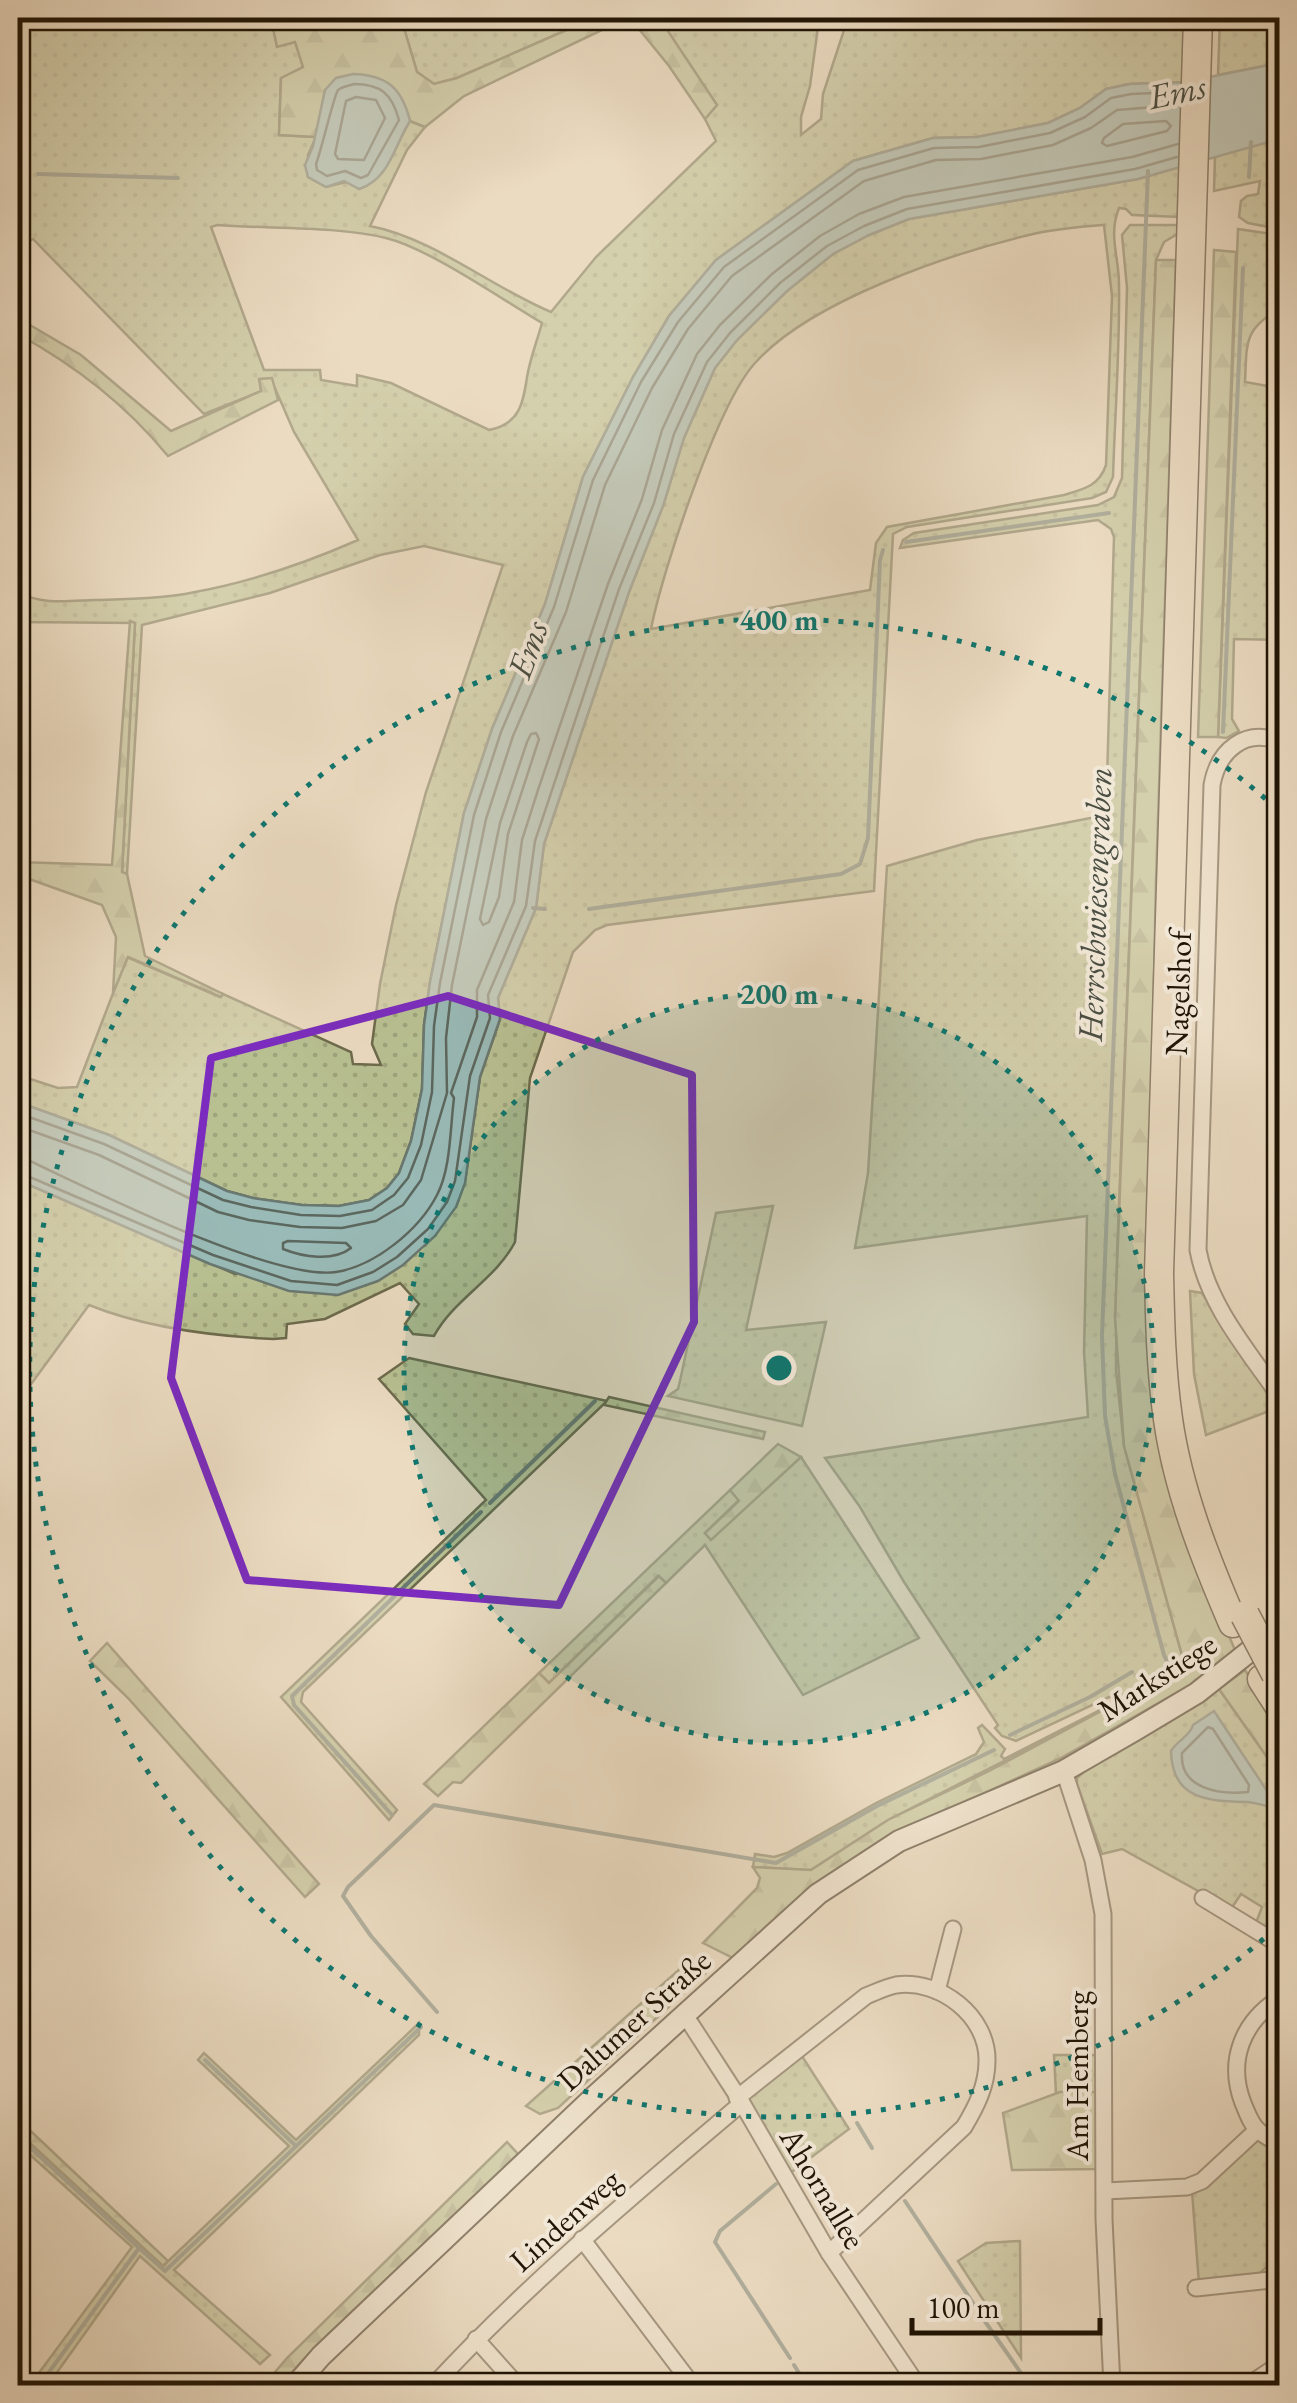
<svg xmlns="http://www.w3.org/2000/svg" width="1297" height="2403" font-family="'EB Garamond',serif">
  <defs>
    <pattern id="grass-dots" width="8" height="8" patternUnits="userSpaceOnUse" patternTransform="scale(2.5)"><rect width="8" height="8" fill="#b8c092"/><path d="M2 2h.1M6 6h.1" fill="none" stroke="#9ea47c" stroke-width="1.8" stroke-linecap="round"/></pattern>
    <pattern id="forest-firs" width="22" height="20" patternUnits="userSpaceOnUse" patternTransform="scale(2.5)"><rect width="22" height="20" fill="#b8c092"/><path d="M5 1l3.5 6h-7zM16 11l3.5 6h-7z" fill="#9ea47c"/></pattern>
  </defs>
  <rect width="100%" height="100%" fill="#ebdbc1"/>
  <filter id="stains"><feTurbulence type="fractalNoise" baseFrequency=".002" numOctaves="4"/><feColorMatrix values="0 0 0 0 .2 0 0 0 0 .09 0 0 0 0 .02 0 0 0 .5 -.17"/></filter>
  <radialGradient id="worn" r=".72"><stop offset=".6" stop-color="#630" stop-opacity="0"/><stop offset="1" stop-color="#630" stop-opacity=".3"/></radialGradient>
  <g fill="url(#grass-dots)" stroke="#6c6a4c" stroke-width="2.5" fill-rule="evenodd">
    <path d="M23 18H271L277 46 296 42 303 67 281 79 279 135 316 137 308 155V177L326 187 350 181 359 189C389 179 394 146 410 121L425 127 407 150 370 226C433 238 491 287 551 312L596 257 716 141 705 119 717 105 657 18H811L819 20 810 86 801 117V135L821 119 823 94 846 24 922 27 1009 18H1187L1185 82 1130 84 1106 89 1080 108 1048 123 977 137 933 138 853 161 716 260 669 316 633 377 583 477 545 604 492 729 464 813 430 982 424 1025 422 1089 411 1141 399 1173 387 1188 369 1200 339 1206 302 1205 253 1198 227 1191 109 1135 18 1102V1075L58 1088 77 1087 127 957 220 997 223 994 351 1052 353 1064 381 1065 372 1044 380 984 396 905 426 792 503 565 424 546 380 555 270 593 142 625 127 874 122 873 135 623 18 622V592C42 605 67 601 94 600 127 599 162 599 195 592 249 582 308 562 358 540L294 432 271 379 262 391 204 414 33 239 18 247V19ZM217 225C269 229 337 226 386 238 430 249 501 299 542 323 537 341 530 359 527 377 523 403 520 424 489 430L391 383 357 375V386L321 380 320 370H264L211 227Z"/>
    <polygon points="401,18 594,18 457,78 434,84 417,72"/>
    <polygon points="1220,18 1279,18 1279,63 1218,75"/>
    <polygon points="1279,139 1279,229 1248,223 1239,217 1241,201 1247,196 1258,194 1260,181 1214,191 1215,156"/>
    <path d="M1182 166 1180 217 1132 215 1126 209 1119 208C1108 235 1119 257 1119 284 1120 348 1115 413 1113 477L1106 492 1092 498 907 527 893 534 874 891 607 925 595 930 573 952 530 1078 515 1242C496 1279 454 1299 434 1336L413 1334 405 1324 419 1304 400 1283 325 1319 287 1324 286 1338 273 1339C211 1336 146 1328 89 1305L18 1402V1180L235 1274 456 1207 465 1182 480 1077 500 1019 498 998 536 908 544 844 629 592 663 506 684 437 715 368 737 340 787 291 833 254 869 235 909 219 1138 179ZM1104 225 1112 296 1106 465C1099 486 1084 489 1064 495L887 527 876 543 870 590 651 629C662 572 718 402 756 362 811 301 949 254 1029 235 1053 229 1079 227 1104 225Z"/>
    <polygon points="1130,225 1180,225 1179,233 1164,242 1156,260 1117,1255 1116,1370 1124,1446 1185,1666 1128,1698 1109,1697 1016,1741 1002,1736 995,1728 998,1725 904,1582 860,1507 825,1458 1088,1417 1084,1352 1087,1216 855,1248 868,1173 887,866 977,840 1106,815 1114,537 1111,529 1098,520 900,548 903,540 914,533 1098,505 1114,497 1122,478 1127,288 1122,235"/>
    <path d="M1238 229 1279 235V309C1243 330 1247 343 1245 382L1279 388V640L1234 639 1232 719 1239 731 1226 738 1218 737Z"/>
    <polygon points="773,1206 746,1330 826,1322 802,1426 668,1396 678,1389 680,1381 716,1213"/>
    <polygon points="1190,1291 1202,1293 1277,1408 1206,1435 1194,1374"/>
    <polygon points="409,1358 607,1401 303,1692 301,1702 397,1810 389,1820 281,1697 486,1500 379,1379"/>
    <polygon points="801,1457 919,1638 803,1695 705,1545 666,1583 658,1576 549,1683 539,1673 730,1490 739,1500 705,1533 710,1539"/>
    <polygon points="1219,1689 1279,1774 1279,1938 1256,1923 1262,1907 1241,1894 1231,1909 1122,1849 1102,1854 1077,1784 1077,1778 1086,1770"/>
    <polygon points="1110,1705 1114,1705 888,1820 811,1870 753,1867 755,1854 774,1857 787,1853 876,1803 976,1754 984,1742 978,1728 982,1725 1005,1749 1001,1756 1004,1759"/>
    <polygon points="419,2023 419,2035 174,2270 270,2355 260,2364 140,2256 48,2385 30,2385 132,2247 18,2144 18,2132 163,2266 289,2146 198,2060 204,2053 296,2140"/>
    <polygon points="798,2050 849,2129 789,2174 742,2094"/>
    <polygon points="1054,2055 1099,2055 1099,2092 1056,2094"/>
    <polygon points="1256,2140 1279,2148 1279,2273 1270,2264 1252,2280 1199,2284 1192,2191"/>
    <polygon points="1020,2241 1021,2358 958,2261 986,2243"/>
  </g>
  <g fill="url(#forest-firs)" stroke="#6c6a4c" stroke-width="2.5">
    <polygon points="271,18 401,18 417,72 434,84 457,78 594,18 627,18 464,96 425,127 410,121 408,114 325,90 316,137 279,135 281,78 303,67 295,42 277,47"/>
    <polygon points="630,18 657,18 666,28 717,105 705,119 669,66"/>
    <polygon points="1214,250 1236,252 1218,737 1198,737"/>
    <polygon points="1156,260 1176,260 1156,881 1148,1265 1197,1561 1235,1650 1192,1684 1059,1759 897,1833 733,1958 703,1943 757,1888 760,1878 753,1867 811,1870 888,1820 989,1771 1185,1666 1124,1446 1115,1318"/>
    <path d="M18 318 81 355 171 431 261 391 259 379 272 378 278 400 168 456C125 404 77 367 18 334Z"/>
    <polygon points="130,621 135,623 122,872 127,874 145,956 223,994 221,997 128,957 113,993 116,937 102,905 18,875 18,862 112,865"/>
    <polygon points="609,1397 765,1432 763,1439 604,1405"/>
    <polygon points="778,1444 801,1457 711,1540 705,1533 739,1501 730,1490"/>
    <polygon points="659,1576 666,1583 461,1783 453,1782 438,1796 424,1784 539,1673 549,1683"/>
    <polygon points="107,1643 319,1884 305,1897 128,1698 90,1661"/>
    <polygon points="1245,1670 1279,1725 1279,1774 1219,1689"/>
    <polygon points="692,1958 709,1970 558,2108 540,2114 526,2106"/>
    <polygon points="1060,2092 1099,2092 1099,2169 1012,2170 1003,2113"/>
    <polygon points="18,2119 168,2261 163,2266 18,2132"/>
    <polygon points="507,2142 518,2154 317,2345 280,2385 264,2385 287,2358"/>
  </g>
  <g fill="#99bab7" stroke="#697870" stroke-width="2.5">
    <polygon points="1279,63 1279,139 1138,179 909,219 869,235 833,254 787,291 737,340 715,368 684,438 663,506 629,592 544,844 536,908 498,998 500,1019 480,1077 465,1183 456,1207 435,1236 403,1265 378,1281 338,1295 289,1291 210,1264 18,1180 18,1102 109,1135 227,1191 253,1198 302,1205 339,1206 369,1200 387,1188 399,1173 411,1141 422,1089 424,1025 430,982 464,813 492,729 545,604 583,477 633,377 669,316 716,260 853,161 933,138 977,137 1048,123 1080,108 1106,89 1130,84 1185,82"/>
    <path d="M353 74C387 75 402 88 410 121 394 146 389 180 359 189L344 181 326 187 308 177 305 165 313 146 325 90 336 78Z"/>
    <path d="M1214 1711 1279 1809C1269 1807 1258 1803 1247 1802 1210 1801 1172 1801 1171 1751 1177 1741 1191 1735 1193 1725Z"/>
  </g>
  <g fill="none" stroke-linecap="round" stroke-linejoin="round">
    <g stroke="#5c675e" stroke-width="2.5">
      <path d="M354 84C381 84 392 94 399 120L368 175 361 178 345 171 327 176 317 170 316 164C321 152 334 95 338 90 343 86 348 86 354 84Z"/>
      <polygon points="356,97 376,100 385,118 364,160 338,159 335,154 346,101"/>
      <polygon points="1166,121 1171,126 1167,131 1107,146 1102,143 1104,138 1123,124"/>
      <polygon points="536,733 539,739 508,834 499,897 489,922 483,925 480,919 500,823 527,742 531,734"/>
      <polyline points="18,1113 104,1144 223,1200 251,1207 301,1215 340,1216 372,1210 394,1195 408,1178 421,1145 432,1092 434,1026 440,983 474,815 501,732 554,607 593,480 641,382 678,322 724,267 858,170 934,148 979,147 1050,133 1085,117 1111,98 1131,94 1179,92"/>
      <polyline points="18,1126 99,1155 218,1212 249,1220 300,1227 342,1228 376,1221 403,1205 421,1180 447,1093 446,1038 452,985 486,819 513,736 566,612 605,485 652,388 688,329 732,276 864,181 936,160 981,159 1053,145 1091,128 1117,110 1179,105"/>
      <path d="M18 1159 30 1161C92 1190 273 1281 336 1272 375 1266 419 1230 437 1195 451 1168 450 1129 454 1098L451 1093 477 1017V990L514 902 522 840 538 790 608 584 642 499 662 430 697 354 720 325 772 274 820 236 859 214 904 197 1132 157 1178 144"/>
      <polyline points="18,1172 213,1255 291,1281 337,1285 373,1272 397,1257 428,1229 447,1202 455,1181 470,1076 490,1018 488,995 526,906 535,841 619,589 654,503 674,434 707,362 730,333 780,283 827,246 864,226 907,209 1135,169 1177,157"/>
      <path d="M288 1241 346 1243 351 1248C333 1262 303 1257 283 1249V1243Z"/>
      <path d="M1208 1727 1213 1729 1249 1785 1248 1792C1220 1795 1179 1789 1182 1753Z"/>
    </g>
    <g stroke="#697870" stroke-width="4">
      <polyline points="1148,171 1102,1336 1105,1416 1115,1474 1164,1655 1170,1667"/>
      <polyline points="18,174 27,174"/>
      <polyline points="38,174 178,178"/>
      <polyline points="1249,177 1251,142"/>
      <polyline points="906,542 1109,513"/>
      <polyline points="1223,732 1243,268"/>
      <polyline points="533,908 545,909"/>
      <polyline points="589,909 841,874 860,864 868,838 880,560 883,550"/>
      <polyline points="490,1503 595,1401"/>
      <polyline points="1010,1735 1090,1697 1132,1672"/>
      <polyline points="392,1815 294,1705 292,1696 481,1512"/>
      <polyline points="437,2012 371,1936 343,1896 348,1887 434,1805 776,1863 877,1806 994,1750"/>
      <polyline points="205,2060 296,2146"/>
      <polyline points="857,2123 872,2148"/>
      <polyline points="18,2136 139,2248"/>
      <polyline points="776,2184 720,2231 715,2242 790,2358"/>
      <polyline points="905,2201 977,2309"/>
      <polyline points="984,2320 1030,2386"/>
      <polyline points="794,2365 807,2386"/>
      <polyline points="39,2386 139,2248 165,2271 421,2027"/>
    </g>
    <defs>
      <g id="street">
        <path d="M1280 742C1245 727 1218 751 1212 785L1198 1250C1208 1305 1249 1352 1280 1397"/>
        <polyline points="1064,1771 1093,1860 1103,1914 1104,2219 1112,2386"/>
        <polyline points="1203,1898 1280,1945"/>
        <polyline points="937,1991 953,1929"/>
        <path d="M1280 1998C1242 2022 1227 2061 1243 2103 1247 2112 1251 2125 1259 2131 1264 2136 1273 2140 1280 2144"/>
        <polyline points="685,2015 742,2103 829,2253 918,2386"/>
        <path d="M737 2098 866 1996C876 1992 886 1987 896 1985 940 1979 988 2016 987 2061 987 2086 976 2107 964 2127L829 2253"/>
        <polyline points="1105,2191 1187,2187 1202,2181 1257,2130"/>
        <polyline points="582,2239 693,2386"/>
        <polyline points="1196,2288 1280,2279"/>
        <polyline points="476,2339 518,2386"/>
        <path d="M433 2386C528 2283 635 2194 742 2103"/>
        <polyline points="1247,2386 1280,2364"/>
      </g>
      <polyline id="secondary" points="295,2386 321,2356 595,2096 818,1894 899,1841 1064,1771 1135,1730 1197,1693 1280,1627"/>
      <g id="highway">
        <path d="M1198 18 1159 1273C1160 1322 1161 1370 1168 1419 1178 1490 1205 1558 1233 1623"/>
        <polyline points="1262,1679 1280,1707"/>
      </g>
    </defs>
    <use href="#street" stroke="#534634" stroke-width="19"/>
    <use href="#secondary" stroke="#201405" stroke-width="24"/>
    <use href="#highway" stroke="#201405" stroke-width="31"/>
    <use href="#street" stroke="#f2e8d7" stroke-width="15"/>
    <use href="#secondary" stroke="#f2e8d7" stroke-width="20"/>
    <use href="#highway" stroke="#ebdbc1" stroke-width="28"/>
    <defs>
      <polyline id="highway-bridge" points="1245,1615 1276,1674"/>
    </defs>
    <use href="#highway-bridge" stroke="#201405" stroke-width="31" stroke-linecap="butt"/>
    <use href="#highway-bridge" stroke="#ebdbc1" stroke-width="28"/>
  </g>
  <path d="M0 0H1297V2403H0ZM448 996 692 1075 694 1322 559 1605 247 1580 171 1378 211 1058Z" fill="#ebdbc1" fill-opacity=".55" fill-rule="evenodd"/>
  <path fill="none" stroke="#7b2cbf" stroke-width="8" stroke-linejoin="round" d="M448 996 692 1075 694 1322 559 1605 247 1580 171 1378 211 1058Z"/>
  <circle cx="779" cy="1368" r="375" fill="#0f766e" fill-opacity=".12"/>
  <g fill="none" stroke="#0f766e" stroke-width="5" stroke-dasharray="5 10">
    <circle cx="779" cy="1368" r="375"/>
    <path d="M1275 1929A749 749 0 1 1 1275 807"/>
  </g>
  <g text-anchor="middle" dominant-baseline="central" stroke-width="8" stroke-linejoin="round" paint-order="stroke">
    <g font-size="32" fill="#201405" stroke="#f2e8d7">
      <text transform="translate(1178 993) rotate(-88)">Nagelshof</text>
      <text transform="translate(1157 1677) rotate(-33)">Markstiege</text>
      <text transform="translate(634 2020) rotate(-42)">Dalumer Straße</text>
      <text transform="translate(1077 2076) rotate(-90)">Am Hemberg</text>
      <text transform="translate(823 2188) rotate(59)">Ahornallee</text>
      <text transform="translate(565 2220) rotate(-42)">Lindenweg</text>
    </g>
    <g font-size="35" font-style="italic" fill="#4a4e43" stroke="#f2e8d7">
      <text transform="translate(1177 91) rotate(-12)">Ems</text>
      <text transform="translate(527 649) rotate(-70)">Ems</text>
      <text transform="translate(1094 904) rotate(-88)">Herrschwiesengraben</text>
    </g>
  </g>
  <circle cx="779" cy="1368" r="15" fill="#0f766e" stroke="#f2e8d7" stroke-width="5"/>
  <g font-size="30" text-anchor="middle" font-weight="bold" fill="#0f766e" stroke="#f2e8d7" stroke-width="8" stroke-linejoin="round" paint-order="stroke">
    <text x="779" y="630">400 m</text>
    <text x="779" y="1004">200 m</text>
  </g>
  <rect width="1297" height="2403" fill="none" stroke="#ebdbc1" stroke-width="60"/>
  <rect x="20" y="20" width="1257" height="2363" fill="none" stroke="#201405" stroke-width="5"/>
  <rect x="30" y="30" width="1237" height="2343" fill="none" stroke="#201405" stroke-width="2.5"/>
  <path d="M912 2318v15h188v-15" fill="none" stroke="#201405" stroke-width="5"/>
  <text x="927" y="2318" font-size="30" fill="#201405" stroke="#f2e8d7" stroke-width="8" paint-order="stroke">100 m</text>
  <rect width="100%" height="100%" filter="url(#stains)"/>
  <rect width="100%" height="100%" fill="url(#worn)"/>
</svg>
